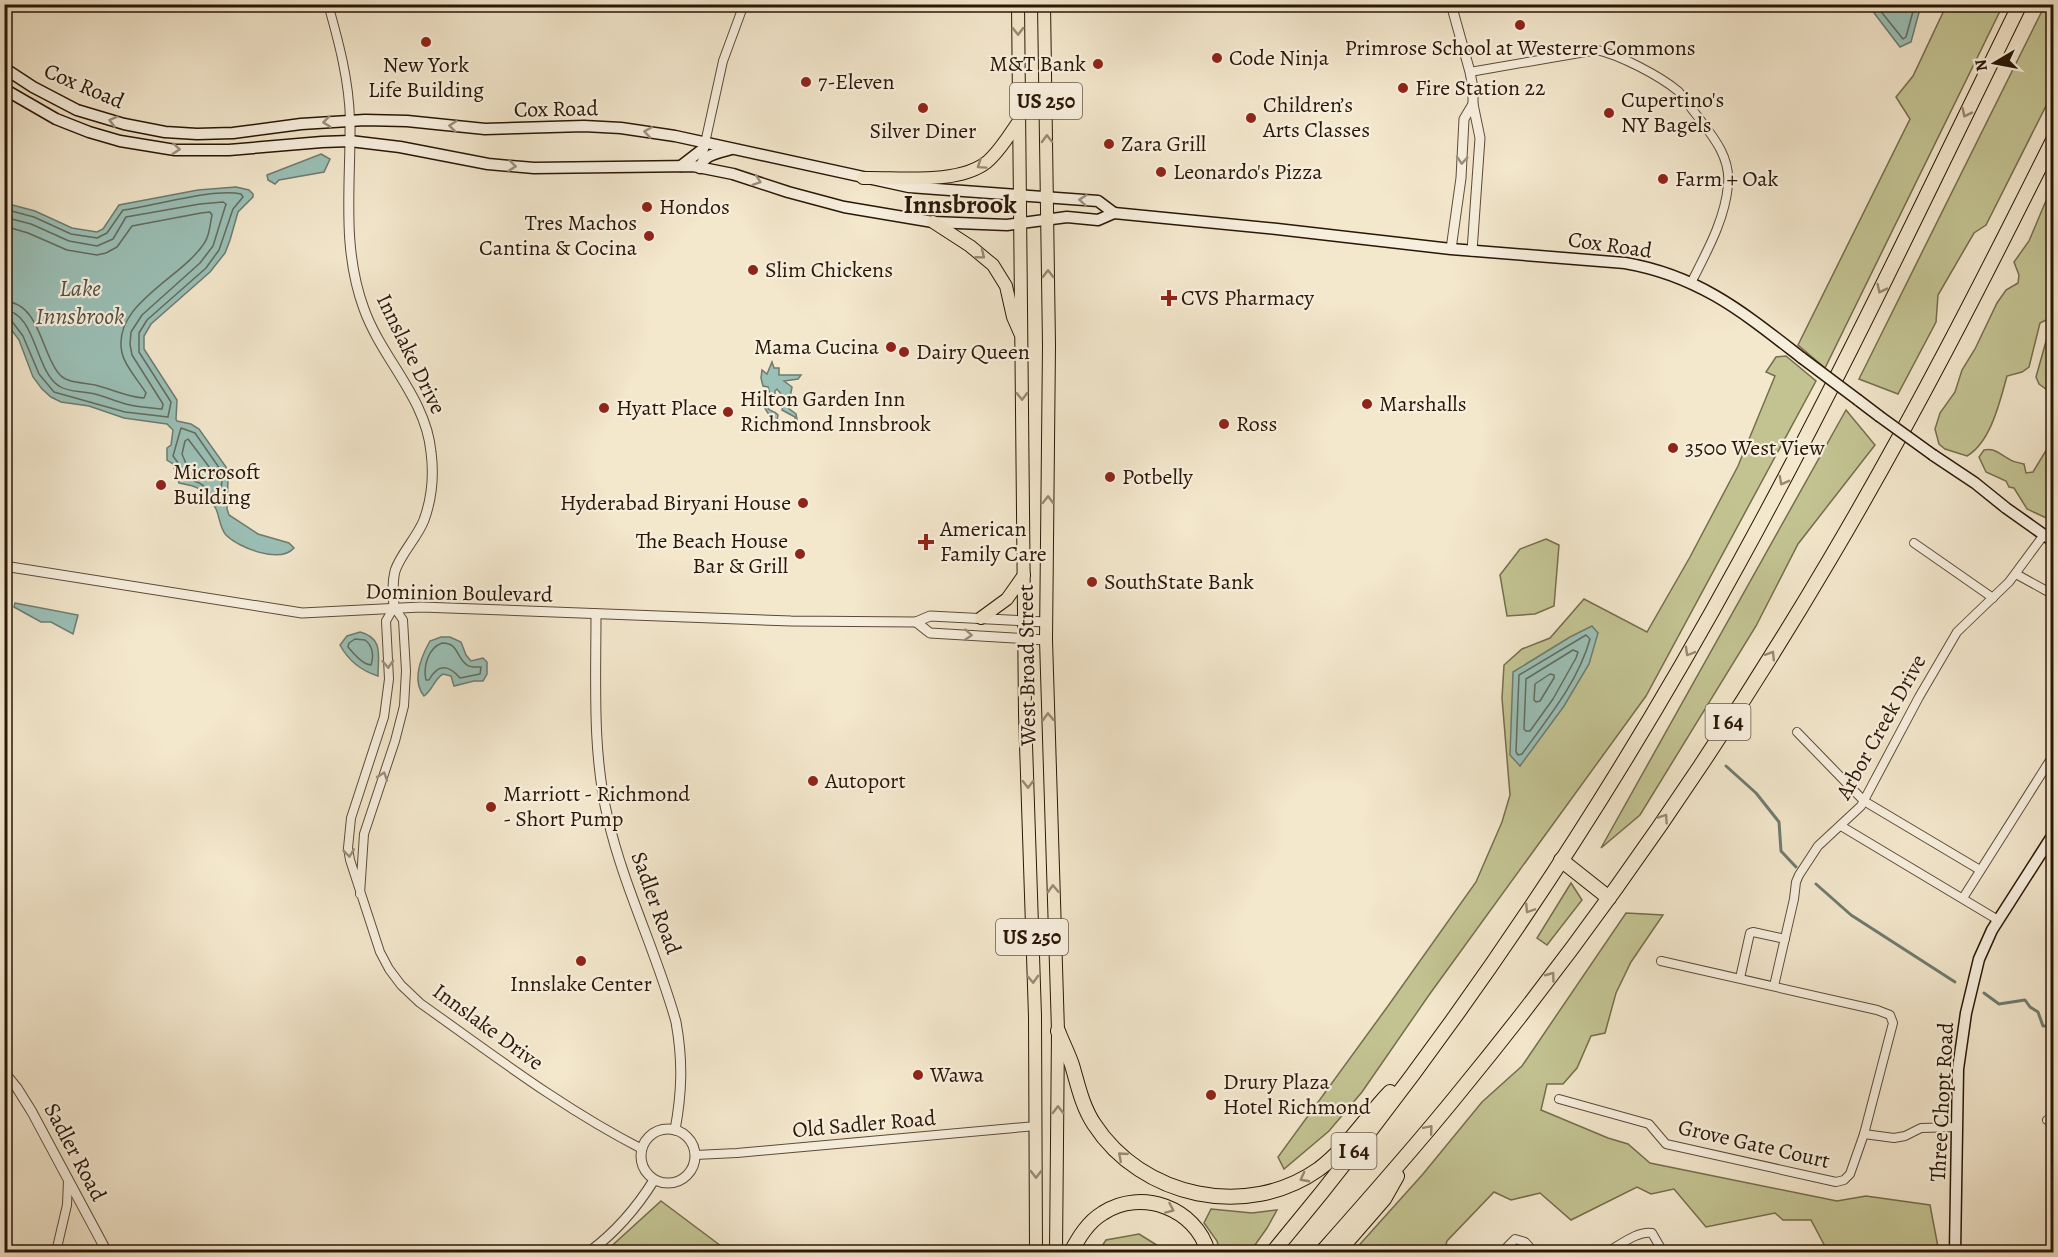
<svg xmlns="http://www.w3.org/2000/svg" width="2058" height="1257" font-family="Alegreya,serif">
  <rect width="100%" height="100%" fill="#f3e7cc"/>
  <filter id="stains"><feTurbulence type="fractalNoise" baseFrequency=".00333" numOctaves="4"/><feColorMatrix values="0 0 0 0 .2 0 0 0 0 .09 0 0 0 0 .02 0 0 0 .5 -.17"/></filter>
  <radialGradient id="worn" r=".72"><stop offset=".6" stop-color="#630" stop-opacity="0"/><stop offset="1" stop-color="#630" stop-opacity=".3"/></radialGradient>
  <g fill="#c3c392" stroke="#766d4c" stroke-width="1.5">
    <polygon points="1947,4 2003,5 1825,368 1798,345 1910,119 1896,97 1913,76"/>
    <polygon points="2045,5 2053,5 2053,92 1986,225 1974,233 1938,295 1936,322 1898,394 1859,379"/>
    <path d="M2053 184V394L2039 384 2036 377 2050 327 2046 320 2040 323 2029 367 2022 372 2007 376C2000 401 1991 442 1967 456L1945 449 1939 444 1935 429 1940 413 1955 392 1962 370 1975 349 1997 303 2006 290 2018 283 2019 275 2014 262 2029 241Z"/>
    <polygon points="1786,356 1816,381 1646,696 1429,995 1362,1092 1329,1131 1284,1169 1278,1157 1388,1006 1476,882 1502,822 1510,795 1502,698 1504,665 1522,649 1550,638 1584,599 1647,632 1690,557 1738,466 1775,376 1766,372 1776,357"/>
    <polygon points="1846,410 1875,445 1798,544 1756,626 1640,815 1601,848"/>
    <path d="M2053 439V479L2050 486 2049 499 2053 502V521L2027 509 2014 488 2009 487 2006 481 1986 472 1979 457 1984 450C1996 448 1999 454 2009 459 2013 462 2019 463 2024 464L2026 473 2033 472Z"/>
    <polygon points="1546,539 1559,545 1554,606 1535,614 1507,616 1500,575 1520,549"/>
    <polygon points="1571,883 1582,900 1547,945 1537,938"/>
    <polygon points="1626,913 1663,915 1631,962 1616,993 1605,1033 1591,1036 1577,1068 1563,1084 1547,1084 1541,1110 1608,1138 1628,1144 1650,1163 1837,1201 1866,1196 1930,1205 1939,1252 1828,1252 1811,1220 1783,1220 1775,1213 1706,1227 1674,1189 1651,1194 1637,1187 1571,1220 1540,1193 1511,1200 1494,1192 1447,1241 1444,1252 1353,1252 1423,1174 1482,1102 1522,1066"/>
    <polygon points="661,1201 729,1252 605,1252"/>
    <polygon points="1211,1209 1252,1213 1277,1210 1267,1228 1250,1252 1220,1252 1217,1241 1204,1223"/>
    <polygon points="1139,1234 1168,1252 1098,1252 1106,1240"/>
  </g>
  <g fill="#9bc0b7" stroke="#6e7c70" stroke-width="1.5">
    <polygon points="1868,5 1921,5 1911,42 1900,47"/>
    <polygon points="321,154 330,159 324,172 279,180 275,184 268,180 267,175"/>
    <path d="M236 187 249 190 253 194V197L238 212 230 240 225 253 210 272 151 324 144 336V349L177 400 176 419 177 421 191 424 199 429 226 467 228 479 227 509 229 515 258 534 289 543 294 548C280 564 239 548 226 535 216 524 222 505 206 501 199 484 195 487 179 483L173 464 167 460V448L171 445 173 430 167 424 124 418 89 406 61 402 51 397 42 389 33 377 19 340 5 321V203L35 211 72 228 97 232 103 229 119 205 198 190Z"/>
    <path d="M772 362 774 368H779V375H801L798 379 784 381 792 387 788 408 796 414 798 425 796 427 789 428 795 424V417L782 410 785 399 777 389 775 391V394L767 400C766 414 772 408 778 415L777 421 784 430H780C773 424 769 414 763 405L764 399 770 394 768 387 763 386 761 378 762 370 767 374Z"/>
    <polygon points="15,603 78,615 73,634 51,622 41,622 14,607"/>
    <polygon points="1592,626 1598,633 1589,664 1564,706 1520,766 1510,755 1513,672 1570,637"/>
    <path d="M360 632C384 638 378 656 378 676 362 671 348 660 340 645L347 636Z"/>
    <path d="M441 637H450L461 642 466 655 471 661 483 658 487 662V674L483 681H474L454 686 451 676 443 674C434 679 433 690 424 696 411 680 421 657 430 641Z"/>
  </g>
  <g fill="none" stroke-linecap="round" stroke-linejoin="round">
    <g stroke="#626c5e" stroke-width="1.5">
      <polyline points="1875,4 1903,39 1906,37 1915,4"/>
      <path d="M4 209 34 217 71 234 97 238 107 233 123 210C154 206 213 188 241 194L243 197 233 209 219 250 206 268 147 320 139 333V352L171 402 168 417 125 412 54 392 39 374 23 336 11 320 4 318"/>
      <path d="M4 217 31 224 69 241 97 246 113 239 126 217 200 204 223 202 226 204 213 246 200 263 142 315 131 332 130 344 132 355 163 404 162 409C150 408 137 407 126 404 114 401 102 395 90 393 80 391 68 392 59 386 35 371 36 312 4 310"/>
      <path d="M4 226 28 233 67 250 97 255 106 253 117 247 132 226 201 213 210 212 212 215C210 224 210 234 205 242 183 278 111 304 122 353 125 367 139 381 146 393L144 398C127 397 112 389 95 385 84 382 69 384 60 375 41 355 41 303 4 301"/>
      <path d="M181 428 195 433 220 469 222 480 220 499 210 496C202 479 197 484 183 477L181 467 173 456Z"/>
      <polygon points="188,439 213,472 213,480 189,471 182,454 185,441"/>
      <path d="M1586 635 1590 639C1578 682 1548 718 1522 754L1518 755 1516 752 1519 675Z"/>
      <path d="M355 639 365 640C373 646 374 656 371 665 362 664 354 654 348 647L349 643Z"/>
      <path d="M442 643C459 643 455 656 467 665 471 668 477 667 481 667L480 674 460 678C449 665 438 663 429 680H426C423 667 428 648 442 643Z"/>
      <polygon points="1573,650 1578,652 1576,658 1553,699 1530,731 1526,731 1524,729 1526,679"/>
      <polygon points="1550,674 1554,675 1554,678 1540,701 1536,702 1534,700 1535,684"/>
    </g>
    <g stroke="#6e7c70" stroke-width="3">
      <polyline points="1726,766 1756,793 1779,822 1781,851 1796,867"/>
      <polyline points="1816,884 1851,915 1955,982"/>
      <polyline points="1984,993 1999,1004 2025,1000 2030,1007 2038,1012 2043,1026 2054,1026"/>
    </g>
    <defs>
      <g id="minor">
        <path d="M328 4C339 43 349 80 350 120"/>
        <path d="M1470 72 1597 50C1620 55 1660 76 1678 91 1684 97 1689 106 1695 113 1711 134 1731 156 1728 185 1725 220 1706 253 1691 283"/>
        <polyline points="705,143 723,61 744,4"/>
        <polyline points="1914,543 1993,598"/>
        <polyline points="2016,574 2054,595"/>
        <polyline points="1797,732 1864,801 1980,870"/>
        <polyline points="1841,826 1998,920"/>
        <path d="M360 894 364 834 395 741 404 706 406 671 403 620 394 607 386 621 389 679 384 717 351 818 348 848 350 860 380 952 389 969 401 985 420 1003C492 1054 562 1108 642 1149"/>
        <polyline points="1963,898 2054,754"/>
        <polyline points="1740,978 1750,933 1753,932 1785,939"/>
        <polyline points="1774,986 1794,899 1796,882 1799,875 1818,846 1861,806 1919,697 1957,632 2009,582 2043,536"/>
        <polyline points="1559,1099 1649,1124 1666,1144 1836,1182 1844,1180 1850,1174 1864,1134 1893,1023 1890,1015 1877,1010 1661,961"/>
        <polyline points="2047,1120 2054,1122"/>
        <polyline points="1864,1134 1894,1138 1905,1136 1921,1128 1957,1127"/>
        <polyline points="695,1155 737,1153 1036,1126"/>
        <polyline points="56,1252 67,1205 68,1180"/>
        <polyline points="1502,1252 1515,1239 1525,1242 1534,1252"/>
        <path d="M1607 1252C1619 1246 1638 1230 1652 1233L1663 1252"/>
      </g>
      <g id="tertiary">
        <polyline points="1451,4 1470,72 1473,88 1473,104 1480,138 1472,251"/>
        <path d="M350 120C351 184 341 247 364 309 382 359 426 398 431 452 434 475 432 498 424 520 417 538 401 553 395 571 392 583 393 595 394 607"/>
        <polyline points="1451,249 1461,178 1464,119 1473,104"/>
        <polyline points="4,566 302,613 421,607 791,621 916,622 930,616 1046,622"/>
        <path d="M596 614C596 682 592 752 608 819 624 888 657 953 676 1022 683 1061 682 1092 675 1130"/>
        <polyline points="916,622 930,633 1046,640"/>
        <polyline points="4,1072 17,1088 32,1112 107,1252"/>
        <circle cx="668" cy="1156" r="27"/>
        <path d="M589 1252C616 1232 636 1209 654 1180"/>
      </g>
      <g id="secondary">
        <polyline points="4,68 33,87 77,110 124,124 165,132 197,134 233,133 301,124 365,120 407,121 485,129 584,126 621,128 675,136 909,187 1098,201 1114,213"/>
        <path d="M4 89 56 119 89 132 120 141 175 150H229L322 142 350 141 400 147 488 164 534 168 693 166 733 174 788 192 844 207 933 222 1007 225 1067 217 1098 220 1114 213 1277 229 1451 249 1625 263C1700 276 1744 313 1802 358"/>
        <polyline points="681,166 703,149 705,143"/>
        <path d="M700 168C703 154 719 153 731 149"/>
        <polyline points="1858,400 1879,416"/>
        <polyline points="1933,455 1975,483 2006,508 2054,542"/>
        <polyline points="1955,1252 1958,1069 1966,1013 1979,959 1992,930 2054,833"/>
      </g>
      <g id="primary">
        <polyline points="1018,4 1025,714 1035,1016 1036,1252"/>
        <polyline points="1044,4 1049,345 1046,640 1058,1031 1056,1252"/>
        <path d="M863 178C899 177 958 185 987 162 1000 151 1009 135 1019 121"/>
        <polyline points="933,222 970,246 993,265 1006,286 1013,317 1020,333"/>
        <polyline points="981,618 1007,599 1024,575"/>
      </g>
      <g id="motorway">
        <polyline points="1561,860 1609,898"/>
        <path d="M1058 1031C1062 1042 1068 1053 1072 1065 1078 1085 1082 1106 1094 1124 1142 1198 1247 1220 1319 1169 1347 1148 1366 1117 1390 1092"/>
        <path d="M1071 1252C1079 1237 1088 1222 1103 1213 1141 1188 1196 1208 1208 1252"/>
        <path d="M1273 1252C1451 1039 1607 805 1740 561 1840 379 1928 191 2020 4"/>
        <path d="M1322 1252C1369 1199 1417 1145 1462 1089 1598 923 1721 744 1830 559 1911 422 1983 281 2054 138"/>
        <polyline points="1338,1252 1384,1199 1397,1176"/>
      </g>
    </defs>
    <use href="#minor" stroke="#5c4b38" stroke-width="10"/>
    <use href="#tertiary" stroke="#5c4b38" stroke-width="11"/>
    <use href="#secondary" stroke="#2a1706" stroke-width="13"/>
    <use href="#primary" stroke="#2a1706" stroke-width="14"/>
    <use href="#motorway" stroke="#2a1706" stroke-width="16"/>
    <use href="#minor" stroke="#f7efde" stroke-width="8"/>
    <use href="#tertiary" stroke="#f7efde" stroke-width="9"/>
    <use href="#secondary" stroke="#f7efde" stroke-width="10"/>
    <use href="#primary" stroke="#f3e7cc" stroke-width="12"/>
    <use href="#motorway" stroke="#f3e7cc" stroke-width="14"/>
    <defs>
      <g id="secondary-bridge">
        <polyline points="1802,358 1858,400"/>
        <polyline points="1879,416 1933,455"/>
      </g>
    </defs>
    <use href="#secondary-bridge" stroke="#2a1706" stroke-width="13" stroke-linecap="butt"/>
    <use href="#secondary-bridge" stroke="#f7efde" stroke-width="10"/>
  </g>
  <defs><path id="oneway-chevron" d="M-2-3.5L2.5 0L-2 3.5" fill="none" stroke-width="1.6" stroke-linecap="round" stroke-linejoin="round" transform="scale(1.5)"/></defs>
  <g stroke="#998973">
    <use href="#oneway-chevron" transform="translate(1018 31) rotate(89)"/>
    <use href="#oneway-chevron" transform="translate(1966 113) rotate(116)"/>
    <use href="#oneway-chevron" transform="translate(1047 139) rotate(-91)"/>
    <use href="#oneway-chevron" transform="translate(981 165) rotate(146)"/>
    <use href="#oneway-chevron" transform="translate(981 255) rotate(39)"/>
    <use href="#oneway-chevron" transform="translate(1048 274) rotate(-90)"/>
    <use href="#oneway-chevron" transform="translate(1881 289) rotate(116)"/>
    <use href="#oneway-chevron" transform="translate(1022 396) rotate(89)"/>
    <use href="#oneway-chevron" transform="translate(1783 481) rotate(118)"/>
    <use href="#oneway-chevron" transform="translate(1048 500) rotate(-89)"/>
    <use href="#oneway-chevron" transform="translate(1689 652) rotate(120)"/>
    <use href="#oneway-chevron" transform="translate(1771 655) rotate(-58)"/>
    <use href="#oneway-chevron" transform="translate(1048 717) rotate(-92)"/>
    <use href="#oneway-chevron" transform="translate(1028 784) rotate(89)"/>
    <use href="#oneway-chevron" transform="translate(1664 818) rotate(-56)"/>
    <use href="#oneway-chevron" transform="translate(1053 889) rotate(-92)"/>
    <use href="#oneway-chevron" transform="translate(1529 909) rotate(123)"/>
    <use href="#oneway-chevron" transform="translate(1551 976) rotate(-53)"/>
    <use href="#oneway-chevron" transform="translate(1033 979) rotate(88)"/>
    <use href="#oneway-chevron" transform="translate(1058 1110) rotate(-90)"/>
    <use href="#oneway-chevron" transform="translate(1429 1129) rotate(-50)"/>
    <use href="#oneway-chevron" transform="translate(1122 1156) rotate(-139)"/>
    <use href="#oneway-chevron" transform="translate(1036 1174) rotate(90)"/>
    <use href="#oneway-chevron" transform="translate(1304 1178) rotate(152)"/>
    <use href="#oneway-chevron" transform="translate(1170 1209) rotate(24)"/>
  </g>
  <g stroke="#9b8e7d">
    <use href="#oneway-chevron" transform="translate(113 121) rotate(-165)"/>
    <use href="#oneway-chevron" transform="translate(327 122) rotate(174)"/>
    <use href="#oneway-chevron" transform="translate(453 126) rotate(-174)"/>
    <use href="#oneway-chevron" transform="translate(648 132) rotate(-171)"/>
    <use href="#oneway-chevron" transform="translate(176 149) rotate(5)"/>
    <use href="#oneway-chevron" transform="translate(1462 160) rotate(94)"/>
    <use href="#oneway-chevron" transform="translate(512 166) rotate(6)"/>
    <use href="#oneway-chevron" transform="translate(757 181) rotate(19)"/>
    <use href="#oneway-chevron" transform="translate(1083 200) rotate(-175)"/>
    <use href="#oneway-chevron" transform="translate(968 635) rotate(3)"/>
    <use href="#oneway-chevron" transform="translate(388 664) rotate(87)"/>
    <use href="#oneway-chevron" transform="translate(383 776) rotate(-71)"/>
    <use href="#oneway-chevron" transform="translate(349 853) rotate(83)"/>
  </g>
  <g fill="#8f2418" stroke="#f7efde" stroke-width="2">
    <circle cx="1520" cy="25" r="6"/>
    <circle cx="426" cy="42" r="6"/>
    <circle cx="1217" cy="58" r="6"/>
    <circle cx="1098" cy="64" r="6"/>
    <circle cx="806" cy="82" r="6"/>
    <circle cx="1403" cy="88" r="6"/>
    <circle cx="923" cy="108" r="6"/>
    <circle cx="1609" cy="113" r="6"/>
    <circle cx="1251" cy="118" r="6"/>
    <circle cx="1109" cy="144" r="6"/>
    <circle cx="1161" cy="172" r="6"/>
    <circle cx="1663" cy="179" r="6"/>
    <circle cx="647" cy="207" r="6"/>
    <circle cx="649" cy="236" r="6"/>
    <circle cx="753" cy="270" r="6"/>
    <path d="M1166 289h6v6h6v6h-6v6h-6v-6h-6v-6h6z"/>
    <circle cx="891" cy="347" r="6"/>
    <circle cx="904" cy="352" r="6"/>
    <circle cx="1367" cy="404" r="6"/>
    <circle cx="604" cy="408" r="6"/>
    <circle cx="728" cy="412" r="6"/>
    <circle cx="1224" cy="424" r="6"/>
    <circle cx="1673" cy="448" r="6"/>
    <circle cx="1110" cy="477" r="6"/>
    <circle cx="161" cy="485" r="6"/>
    <circle cx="803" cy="503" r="6"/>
    <path d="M923 533h6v6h6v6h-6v6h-6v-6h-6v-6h6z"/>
    <circle cx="800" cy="554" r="6"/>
    <circle cx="1092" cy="582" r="6"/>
    <circle cx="813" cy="781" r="6"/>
    <circle cx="491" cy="807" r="6"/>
    <circle cx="581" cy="961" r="6"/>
    <circle cx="918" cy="1075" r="6"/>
    <circle cx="1211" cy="1095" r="6"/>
  </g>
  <g text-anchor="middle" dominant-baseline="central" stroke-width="4.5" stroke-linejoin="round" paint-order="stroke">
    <g fill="#f7efde" stroke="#685847" stroke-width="1.5">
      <rect x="1010" y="83" width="72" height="36" rx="4.5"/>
      <rect x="1705.5" y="704" width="45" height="36" rx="4.5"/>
      <rect x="996" y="919" width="72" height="36" rx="4.5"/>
      <rect x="1331.5" y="1133" width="45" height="36" rx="4.5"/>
    </g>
    <g font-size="21" font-weight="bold" fill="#2a1706">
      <text x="1046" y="101">US 250</text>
      <text x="1728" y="722">I 64</text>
      <text x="1032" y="937">US 250</text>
      <text x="1354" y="1151">I 64</text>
    </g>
    <g font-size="22" fill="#2a1706" stroke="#f7efde" text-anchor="start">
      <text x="1520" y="48" text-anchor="middle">Primrose School at Westerre Commons</text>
      <text x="1229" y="58">Code Ninja</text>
      <text x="1086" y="64" text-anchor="end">M&amp;T Bank</text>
      <text x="426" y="65" text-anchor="middle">New York<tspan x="426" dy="25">Life Building</tspan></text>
      <text x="818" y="82">7-Eleven</text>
      <text x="1415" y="88">Fire Station 22</text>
      <text x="1621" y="100">Cupertino's<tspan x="1621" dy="25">NY Bagels</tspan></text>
      <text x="1263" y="105">Children’s<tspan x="1263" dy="25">Arts Classes</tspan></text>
      <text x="923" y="131" text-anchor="middle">Silver Diner</text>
      <text x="1121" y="144">Zara Grill</text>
      <text x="1173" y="172">Leonardo's Pizza</text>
      <text x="1675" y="179">Farm + Oak</text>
      <text x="659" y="207">Hondos</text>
      <text x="637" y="223" text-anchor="end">Tres Machos<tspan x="637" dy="25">Cantina &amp; Cocina</tspan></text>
      <text x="765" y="270">Slim Chickens</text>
      <text x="1181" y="298">CVS Pharmacy</text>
      <text x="879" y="347" text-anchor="end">Mama Cucina</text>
      <text x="916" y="352">Dairy Queen</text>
      <text x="740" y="399">Hilton Garden Inn<tspan x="740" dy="25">Richmond Innsbrook</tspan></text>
      <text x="1379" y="404">Marshalls</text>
      <text x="616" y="408">Hyatt Place</text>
      <text x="1236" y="424">Ross</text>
      <text x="1685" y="448">3500 West View</text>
      <text x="173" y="472">Microsoft<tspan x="173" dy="25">Building</tspan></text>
      <text x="1122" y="477">Potbelly</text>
      <text x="791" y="503" text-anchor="end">Hyderabad Biryani House</text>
      <text x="940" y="529">American<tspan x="940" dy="25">Family Care</tspan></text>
      <text x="788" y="541" text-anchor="end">The Beach House<tspan x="788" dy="25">Bar &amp; Grill</tspan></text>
      <text x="1104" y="582">SouthState Bank</text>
      <text x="825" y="781">Autoport</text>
      <text x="503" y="794">Marriott - Richmond<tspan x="503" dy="25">- Short Pump</tspan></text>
      <text x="581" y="984" text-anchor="middle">Innslake Center</text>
      <text x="930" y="1075">Wawa</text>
      <text x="1223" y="1082">Drury Plaza<tspan x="1223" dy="25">Hotel Richmond</tspan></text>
    </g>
    <g font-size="22" fill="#2a1706" stroke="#f7efde">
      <text transform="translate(84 86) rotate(23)">Cox Road</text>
      <text transform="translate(556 109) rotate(-1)">Cox Road</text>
      <text transform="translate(1610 245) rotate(8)">Cox Road</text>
      <text transform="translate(411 354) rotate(64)">Innslake Drive</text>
      <text transform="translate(459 593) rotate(1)">Dominion Boulevard</text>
      <text transform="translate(1027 665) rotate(-91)">West Broad Street</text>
      <text transform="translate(1881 727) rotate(-61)">Arbor Creek Drive</text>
      <text transform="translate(656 903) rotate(70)">Sadler Road</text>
      <text transform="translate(488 1027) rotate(36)">Innslake Drive</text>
      <text transform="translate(1942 1102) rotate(-87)">Three Chopt Road</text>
      <text transform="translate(864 1124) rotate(-5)">Old Sadler Road</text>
      <text transform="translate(1754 1144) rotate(13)">Grove Gate Court</text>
      <text transform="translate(75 1152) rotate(62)">Sadler Road</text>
    </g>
    <g font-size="24" font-style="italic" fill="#525244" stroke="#f7efde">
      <text x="80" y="288">Lake<tspan x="80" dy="28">Innsbrook</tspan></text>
    </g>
    <g font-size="26" font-weight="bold" fill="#2a1706" stroke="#f7efde">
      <text x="960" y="204">Innsbrook</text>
    </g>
  </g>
  <rect width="2058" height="1257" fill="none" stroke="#f3e7cc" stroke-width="24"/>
  <rect x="6" y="6" width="2046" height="1245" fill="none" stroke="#2a1706" stroke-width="3"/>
  <rect x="12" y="12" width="2034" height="1233" fill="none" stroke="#2a1706" stroke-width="1.5"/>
  <g transform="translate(1995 63) rotate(260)" stroke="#f7efde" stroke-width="4.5" paint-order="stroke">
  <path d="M0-4.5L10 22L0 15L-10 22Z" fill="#2a1706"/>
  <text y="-9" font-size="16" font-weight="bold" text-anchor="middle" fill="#2a1706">N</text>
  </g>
  <rect width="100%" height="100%" filter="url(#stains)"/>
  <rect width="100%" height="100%" fill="url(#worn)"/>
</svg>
